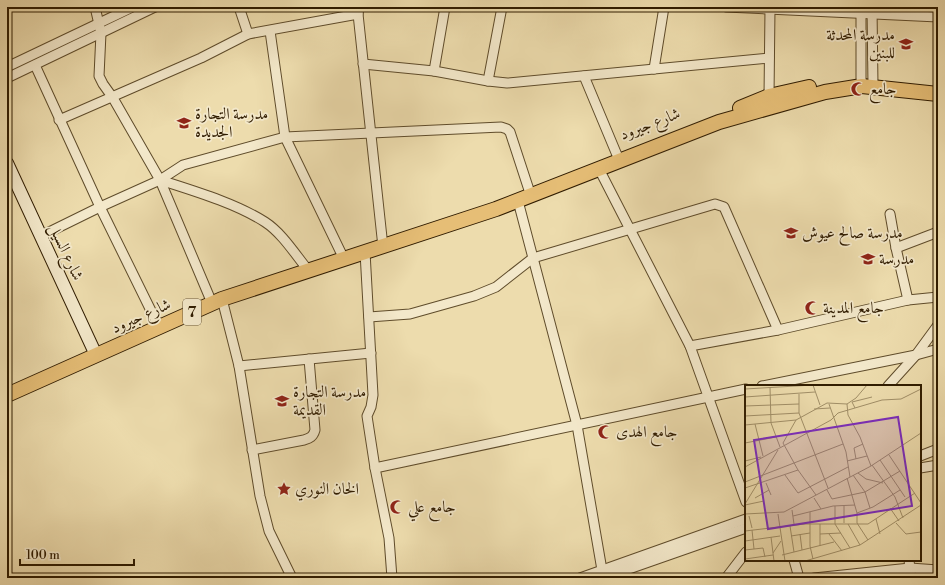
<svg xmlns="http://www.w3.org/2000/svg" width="945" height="585" font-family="'Libre Bodoni',Amiri,serif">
  <rect width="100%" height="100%" fill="#eddcad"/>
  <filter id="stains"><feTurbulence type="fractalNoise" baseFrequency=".005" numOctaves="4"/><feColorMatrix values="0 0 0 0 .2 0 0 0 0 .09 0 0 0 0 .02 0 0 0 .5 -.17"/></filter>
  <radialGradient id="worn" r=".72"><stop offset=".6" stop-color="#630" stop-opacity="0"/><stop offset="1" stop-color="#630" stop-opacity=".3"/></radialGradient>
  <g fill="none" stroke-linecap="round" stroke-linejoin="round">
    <defs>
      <g id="street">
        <polyline points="95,7 101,33 99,76 103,84 113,98 160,180 212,303"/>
        <polyline points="239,7 248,34"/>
        <polyline points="359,7 358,14 383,247"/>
        <polyline points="726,7 938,17"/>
        <polyline points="861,7 861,78 862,86"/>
        <polyline points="872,7 873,86"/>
        <polyline points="270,31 285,137 344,259"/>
        <polyline points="363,64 434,71 488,81 507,83 769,58"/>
        <polyline points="35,65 100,207 159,327"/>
        <polyline points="7,67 133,7"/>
        <polyline points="654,69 664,7"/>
        <polyline points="434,71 445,7"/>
        <polyline points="584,76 617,155"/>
        <polyline points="7,78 155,7"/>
        <polyline points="488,81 502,7"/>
        <polyline points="769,96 770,9"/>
        <polyline points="59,120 201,58 248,34 358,14"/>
        <polyline points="599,169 690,346 746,502"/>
        <path d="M160 180C194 191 235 203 265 222 282 233 295 254 308 270"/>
        <polyline points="518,201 577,425 602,570 601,578"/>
        <polyline points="890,214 896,248 908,300"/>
        <polyline points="41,236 100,207 160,180 183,165 285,137 501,127 507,129 510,132 529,190"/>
        <polyline points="896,248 938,232"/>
        <polyline points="365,252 373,395 371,407 367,416 375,468 389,538 392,578"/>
        <polyline points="222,299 239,366 260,496 269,531 292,578"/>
        <polyline points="369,317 410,314 474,296 496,287 533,258 715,204 724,207 778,330"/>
        <polyline points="690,346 778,330 908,300 938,297"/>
        <polyline points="239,366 371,353"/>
        <polyline points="762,386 916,355 938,349"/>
        <polyline points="888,386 916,355 938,325"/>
        <path d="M252 450 304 440C310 438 313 437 315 430L309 359"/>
        <polyline points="920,456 938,449"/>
        <polyline points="375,468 746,389"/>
        <polyline points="920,468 938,465"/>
        <polyline points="794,560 799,578"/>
        <polyline points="909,560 911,578"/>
        <polyline points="580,578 746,519"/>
        <polyline points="603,578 746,528"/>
        <polyline points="726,578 746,552"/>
        <polyline points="814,578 910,568 938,570"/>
      </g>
      <polyline id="secondary" points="7,163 96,355"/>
      <g id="primary">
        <polyline points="740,108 769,96 809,87"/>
        <polyline points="7,395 222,299 496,209 719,122 825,92 862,86 938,94"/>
      </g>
    </defs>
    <use href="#street" stroke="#5f4c2b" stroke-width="11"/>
    <use href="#secondary" stroke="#301c00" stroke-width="14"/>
    <use href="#primary" stroke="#301c00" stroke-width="16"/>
    <use href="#street" stroke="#f3e8ca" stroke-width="9"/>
    <use href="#secondary" stroke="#f3e8ca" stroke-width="12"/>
    <use href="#primary" stroke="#e6be76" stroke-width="14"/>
  </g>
  <defs>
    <symbol id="school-bare" viewBox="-9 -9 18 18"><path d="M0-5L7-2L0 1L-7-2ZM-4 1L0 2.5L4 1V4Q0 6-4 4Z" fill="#8f2418" stroke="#f3e8ca" stroke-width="2.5" paint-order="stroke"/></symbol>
    <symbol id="mosque-bare" viewBox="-9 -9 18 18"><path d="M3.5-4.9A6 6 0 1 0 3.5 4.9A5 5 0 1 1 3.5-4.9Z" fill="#8f2418" stroke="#f3e8ca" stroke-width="2.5" paint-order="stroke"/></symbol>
    <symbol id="sight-bare" viewBox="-9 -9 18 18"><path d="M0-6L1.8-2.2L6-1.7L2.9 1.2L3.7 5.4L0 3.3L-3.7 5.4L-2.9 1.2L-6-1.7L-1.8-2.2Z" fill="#8f2418" stroke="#f3e8ca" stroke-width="2.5" paint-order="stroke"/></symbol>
  </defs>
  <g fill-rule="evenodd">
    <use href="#school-bare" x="896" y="34" width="20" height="20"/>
    <use href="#mosque-bare" x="848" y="79" width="20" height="20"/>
    <use href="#school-bare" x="174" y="113" width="20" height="20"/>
    <use href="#school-bare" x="781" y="223" width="20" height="20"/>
    <use href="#school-bare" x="858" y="249" width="20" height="20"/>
    <use href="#mosque-bare" x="802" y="298" width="20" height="20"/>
    <use href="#school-bare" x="272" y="391" width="20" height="20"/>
    <use href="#mosque-bare" x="595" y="422" width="20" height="20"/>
    <use href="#sight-bare" x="274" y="479" width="20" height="20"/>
    <use href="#mosque-bare" x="387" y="497" width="20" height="20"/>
  </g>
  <g text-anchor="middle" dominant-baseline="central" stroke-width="3.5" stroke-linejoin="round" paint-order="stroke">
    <rect fill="#f3e8ca" stroke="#6a593d" stroke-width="1" x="183" y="299" width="18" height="26" rx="3"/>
    <g font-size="15" font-weight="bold" fill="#301c00">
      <text x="192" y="312">7</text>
    </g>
    <g font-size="16" fill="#301c00" stroke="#f3e8ca" text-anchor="start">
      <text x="895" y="35" text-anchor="end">مدرسة المحدثة<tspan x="895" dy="18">للبنين</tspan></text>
      <text x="869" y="89">جامع</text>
      <text x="195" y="114">مدرسة التجارة<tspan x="195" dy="18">الجديدة</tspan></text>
      <text x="802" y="233">مدرسة صالح عيوش</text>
      <text x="879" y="259">مدرسة</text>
      <text x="823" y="308">جامع المدينة</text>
      <text x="293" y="392">مدرسة التجارة<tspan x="293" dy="18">القديمة</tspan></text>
      <text x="616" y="432">جامع الهدى</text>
      <text x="295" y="489">الخان النوري</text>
      <text x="408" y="507">جامع علي</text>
    </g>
    <g font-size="16" fill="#301c00" stroke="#f3e8ca">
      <text transform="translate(650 124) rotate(-21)">شارع جيرود</text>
      <text transform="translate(66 252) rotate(65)">شارع السيل</text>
      <text transform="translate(141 316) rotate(-24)">شارع جيرود</text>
    </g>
  </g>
  <g transform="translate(745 385)">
    <rect width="176" height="176" fill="#eddcad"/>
    <path fill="none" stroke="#a18f68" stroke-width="1" d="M25 2 26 38 35 62M0 4 68 0 75 20M54 9V28L83 103M0 12 70 7M84 19 101 67 105 92M102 19 103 30 115 52 126 81M0 21 54 19M110 23 107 17 127 12M69 24 85 23M0 31 54 28M10 39 18 71M0 40 51 35 82 18 102 19 111 13 122 0M0 58 31 52M38 58 53 85 71 110M38 58 51 35M144 70 176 118M111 74 109 63 118 59M135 75 160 112M0 76 16 72M102 76 122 71M127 80 150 112 158 133M0 82 86 35 93 28 137 15 156 14 176 4M113 88 121 94 138 98M40 90 53 108 103 82M108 90 120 107 125 123M102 93 112 128V138L123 155M0 97 98 59M21 98 26 110M0 103 53 85M82 105 87 114 120 107 155 86M10 113 24 105M69 113 76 124M0 119 33 65M0 120 19 116M90 121V139L105 163M145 123 154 136M47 125 49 139M65 127V161L68 174M112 128 128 122 155 105M0 129 39 127 126 81 176 48M33 129 40 176M4 131 7 143M48 131 88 121 110 120M131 134 135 149M99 138V121M151 138 161 149 176 147M75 139V161M103 139 115 160M45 141 49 167M7 145 9 164M0 146 60 139H123L170 108M55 149 57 165M75 149 96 148M84 149 97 166M46 151 65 148M26 152 29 176M0 156 35 151M0 165 18 163 20 172M28 168 36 156M37 170 89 157M0 174 28 170M60 176 115 160 176 120"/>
    <path fill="#7b2cbf" fill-opacity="0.15" stroke="#7b2cbf" stroke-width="2" d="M153 32 167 121 23 144 9 55Z"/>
    <rect width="176" height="176" fill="none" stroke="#301c00" stroke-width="2"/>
  </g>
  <rect width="945" height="585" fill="none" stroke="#eddcad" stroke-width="24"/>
  <rect x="8" y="8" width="929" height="569" fill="none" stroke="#301c00" stroke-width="2"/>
  <rect x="12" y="12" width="921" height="561" fill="none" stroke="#301c00"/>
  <path d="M20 559v6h114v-6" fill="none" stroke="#301c00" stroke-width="2"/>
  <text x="26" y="559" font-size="12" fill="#301c00" stroke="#f3e8ca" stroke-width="3" paint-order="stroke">100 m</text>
  <rect width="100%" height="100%" filter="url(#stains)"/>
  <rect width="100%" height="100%" fill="url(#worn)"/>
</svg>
